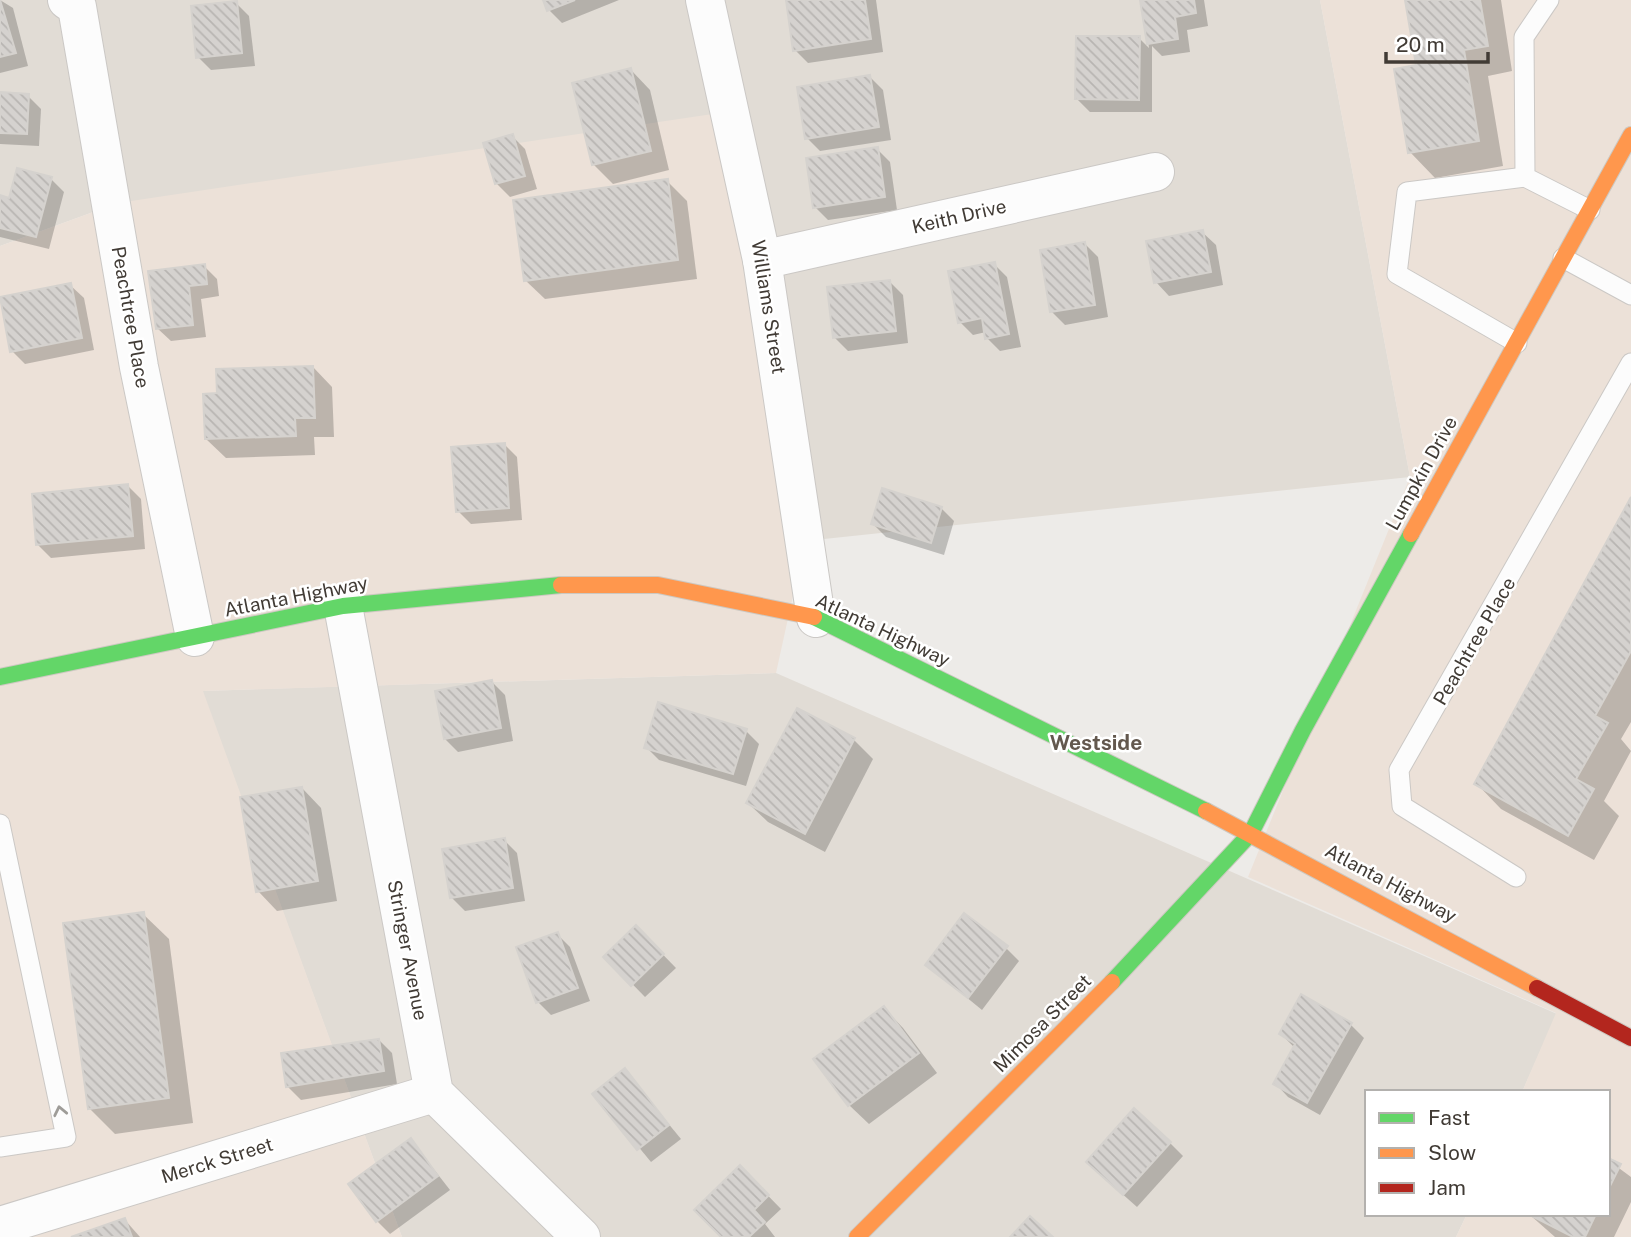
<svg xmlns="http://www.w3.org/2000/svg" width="1631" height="1237" font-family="'Public Sans',sans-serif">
  <defs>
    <pattern id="building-back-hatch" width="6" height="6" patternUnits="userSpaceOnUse" patternTransform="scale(1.75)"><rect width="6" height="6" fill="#d5d2cf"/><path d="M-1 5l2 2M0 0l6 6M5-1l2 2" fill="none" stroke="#b8b5b2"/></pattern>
  </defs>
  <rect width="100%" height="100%" fill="#edebe8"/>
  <g fill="#e1dcd5">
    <polygon points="0,0 1320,0 1410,477 805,541 118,203 0,246"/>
    <polygon points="776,673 1557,1014 1522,1092 1367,1092 1367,1214 1467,1214 1456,1237 402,1237 202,691"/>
  </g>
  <g fill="#ece1d8">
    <polygon points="1320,0 1631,0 1631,1237 1456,1237 1467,1214 1608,1214 1608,1092 1522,1092 1556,1013 1248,877 1410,477"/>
    <polygon points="746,109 805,541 776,673 203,691 402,1237 0,1237 0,246 118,203"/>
  </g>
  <g fill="#0003">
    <polygon points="0,0 13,8 28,66 0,73"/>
    <polygon points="545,0 619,0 562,23 549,10"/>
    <polygon points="787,0 876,0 883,52 808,63 795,50"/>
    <polygon points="1142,0 1204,0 1208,26 1187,30 1190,52 1162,56 1152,46 1152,112 1090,112 1077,99 1139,38 1149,48"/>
    <polygon points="1407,0 1501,0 1512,71 1488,76 1503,166 1435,178 1410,152 1418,66"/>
    <polygon points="236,3 249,16 255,66 211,70 198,57"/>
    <polygon points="631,70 650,90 669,170 613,184 593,164"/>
    <polygon points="870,77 883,90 891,140 820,151 807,138"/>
    <polygon points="0,94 28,96 41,109 39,146 0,144"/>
    <polygon points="512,136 525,149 537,189 510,197 497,184 485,144"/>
    <polygon points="877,149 890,162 897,210 828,220 815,207"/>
    <polygon points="51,179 64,192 49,249 0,237 0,197 10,200"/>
    <polygon points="667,181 687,201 697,279 545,299 525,280"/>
    <polygon points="1202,232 1216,245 1223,285 1169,296 1156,282"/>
    <polygon points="1085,244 1098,257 1108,317 1065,325 1052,312"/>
    <polygon points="994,264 1007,277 1021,347 1000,351 987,338 986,332 973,335 960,322"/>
    <polygon points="204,266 217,279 219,296 201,299 206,337 171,341 157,328 150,272"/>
    <polygon points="890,282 903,295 908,343 848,351 834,337"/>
    <polygon points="70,285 84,298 94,350 25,364 12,351"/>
    <polygon points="313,367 332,387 334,437 314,437 315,455 226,458 206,439 219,395"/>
    <polygon points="504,444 517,457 522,520 471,524 458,511"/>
    <polygon points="128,486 141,499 145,549 51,558 38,545"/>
    <polygon points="1631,501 1631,722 1621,739 1631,751 1604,801 1619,816 1594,860 1501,809 1476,783"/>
    <polygon points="941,508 954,521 944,555 886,537 873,524"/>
    <polygon points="492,682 505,695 513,741 458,752 445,739"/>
    <polygon points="746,731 759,744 746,786 659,760 646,747"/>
    <polygon points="854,740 873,759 825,852 768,822 748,803"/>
    <polygon points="302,788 321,808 337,901 277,911 258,891"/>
    <polygon points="504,840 517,853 525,901 465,911 452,898"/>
    <polygon points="143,914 169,939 193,1123 115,1134 89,1108"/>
    <polygon points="636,927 676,968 645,997 606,957"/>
    <polygon points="557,934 570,947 590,1001 551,1015 538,1002"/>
    <polygon points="1006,948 1019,961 982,1010 927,965"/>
    <polygon points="1302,997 1351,1025 1364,1038 1320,1115 1288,1097 1275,1083 1295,1048 1281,1034"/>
    <polygon points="884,1008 903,1028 937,1073 869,1124 849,1105"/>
    <polygon points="379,1040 392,1053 397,1084 301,1100 288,1087"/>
    <polygon points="625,1071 681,1139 651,1162 595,1094"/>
    <polygon points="411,1140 450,1190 390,1234 377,1221"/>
    <polygon points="1170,1143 1183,1156 1137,1207 1101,1175"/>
    <polygon points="1608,1160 1631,1177 1631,1202 1614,1237 1555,1237 1530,1215 1608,1214"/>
    <polygon points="740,1167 781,1209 765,1224 775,1237 723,1237"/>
    <polygon points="125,1220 140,1237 77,1237"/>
  </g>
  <g fill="url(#building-back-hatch)" stroke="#d5d2ce" stroke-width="2">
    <polygon points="0,0 16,53 0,57"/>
    <polygon points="543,0 575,0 547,11"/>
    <polygon points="786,0 865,0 871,39 793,51"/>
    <polygon points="1140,0 1194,0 1196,13 1175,17 1178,39 1147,44"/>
    <polygon points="1405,0 1480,0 1488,46 1464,50 1479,141 1408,153 1394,69 1416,65"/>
    <polygon points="237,1 242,53 196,58 191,6"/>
    <polygon points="1076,36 1140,36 1139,100 1075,99"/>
    <polygon points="631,68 651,151 592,165 572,83"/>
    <polygon points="870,75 879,127 805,139 797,87"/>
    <polygon points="0,92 29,94 27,134 0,133"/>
    <polygon points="513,134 525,176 495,184 483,143"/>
    <polygon points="878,147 885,197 813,208 806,158"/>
    <polygon points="17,168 52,177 36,237 0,228 0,195 9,198"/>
    <polygon points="668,179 678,260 524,281 513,200"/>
    <polygon points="1203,230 1211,272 1154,283 1146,241"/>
    <polygon points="1085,242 1095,305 1050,312 1040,250"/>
    <polygon points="995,262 1009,334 985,339 982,318 958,323 948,271"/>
    <polygon points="205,264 207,284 189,286 193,325 156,329 148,271"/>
    <polygon points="890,280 896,331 833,338 827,287"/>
    <polygon points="71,283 82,338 10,352 0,297"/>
    <polygon points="313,366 315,418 295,418 296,436 205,439 203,394 217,393 216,369"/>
    <polygon points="505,443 509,508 456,512 451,447"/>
    <polygon points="128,484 133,536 36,545 32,494"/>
    <polygon points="882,488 942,507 931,543 871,524"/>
    <polygon points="1631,497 1631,651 1595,716 1608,723 1576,779 1594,789 1568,836 1474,784"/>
    <polygon points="492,680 501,728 444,739 435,691"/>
    <polygon points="658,702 747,729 733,774 644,748"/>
    <polygon points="797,708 855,738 805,834 746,803"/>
    <polygon points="302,787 318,881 256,892 240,797"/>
    <polygon points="505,838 513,888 450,898 442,849"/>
    <polygon points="144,912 169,1098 88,1109 63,923"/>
    <polygon points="964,913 1008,946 968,998 925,965"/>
    <polygon points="636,925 664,954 631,986 603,957"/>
    <polygon points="558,932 578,988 536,1003 516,947"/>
    <polygon points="1301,994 1352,1023 1307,1103 1273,1084 1295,1044 1279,1034"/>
    <polygon points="884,1006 919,1053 848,1106 813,1059"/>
    <polygon points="379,1039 384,1071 286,1087 281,1053"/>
    <polygon points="625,1068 669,1125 637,1150 592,1094"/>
    <polygon points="1134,1108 1171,1142 1123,1195 1086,1162"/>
    <polygon points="411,1138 438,1176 376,1222 348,1184"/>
    <polygon points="1608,1158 1621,1164 1608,1190"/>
    <polygon points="740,1165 769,1195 754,1210 765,1222 749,1237 721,1237 694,1210"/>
    <polygon points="1528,1214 1596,1214 1585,1237 1573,1237"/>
    <polygon points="1030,1216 1053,1237 1010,1237"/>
    <polygon points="125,1218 132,1237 71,1237"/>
  </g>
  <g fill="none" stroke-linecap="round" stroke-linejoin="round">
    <defs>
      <g id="lane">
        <polyline points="1549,0 1524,37 1525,177 1590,210"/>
        <polyline points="1563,258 1631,295"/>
        <polyline points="1517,343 1397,274 1407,192 1525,177"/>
        <polyline points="0,824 66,1137 0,1147"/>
        <polyline points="1516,877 1402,806 1399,770 1631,363"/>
      </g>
      <g id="street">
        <polyline points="67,0 77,7 139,367 195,637"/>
        <polyline points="705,0 762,260 816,618"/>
        <polyline points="762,260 1155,172"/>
        <polyline points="343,606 434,1093 581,1237"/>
        <polyline points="0,1226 434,1093"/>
      </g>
      <g id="fast">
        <polyline points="814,617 1206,811"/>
        <polyline points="0,677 343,606 561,585"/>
        <polyline points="1112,982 1251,833 1303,730 1411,534"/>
      </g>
      <g id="slow">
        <polyline points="1411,534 1631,135"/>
        <polyline points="561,585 658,585 814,617"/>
        <polyline points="1206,811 1537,988"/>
        <polyline points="857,1237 1112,982"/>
      </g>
      <polyline id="jam" points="1537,988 1631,1038"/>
    </defs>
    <use href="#lane" stroke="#cbc8c5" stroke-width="21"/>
    <use href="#street" stroke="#cbc8c5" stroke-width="40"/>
    <use href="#fast" stroke="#cdc8c1" stroke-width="18"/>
    <use href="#slow" stroke="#cdc8c1" stroke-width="18"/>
    <use href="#jam" stroke="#cdc8c1" stroke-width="18"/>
    <use href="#lane" stroke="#fcfcfc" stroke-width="19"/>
    <use href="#street" stroke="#fcfcfc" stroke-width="38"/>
    <use href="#fast" stroke="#63d668" stroke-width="16"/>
    <use href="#slow" stroke="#ff974d" stroke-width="16"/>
    <use href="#jam" stroke="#b3261e" stroke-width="16"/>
  </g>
  <defs><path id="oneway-chevron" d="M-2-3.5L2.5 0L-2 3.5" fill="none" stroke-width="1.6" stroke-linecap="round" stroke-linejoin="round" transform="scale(1.75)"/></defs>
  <use stroke="#9e9c98" href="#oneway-chevron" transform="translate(60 1111) rotate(-102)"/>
  <g text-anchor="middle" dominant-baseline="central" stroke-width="5" stroke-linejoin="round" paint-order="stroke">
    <g font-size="19" fill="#413b35" stroke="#fff">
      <text transform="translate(959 216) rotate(-13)">Keith Drive</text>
      <text transform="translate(769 307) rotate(81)">Williams Street</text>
      <text transform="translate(131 317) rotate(80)">Peachtree Place</text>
      <text transform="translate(1421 473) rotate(-61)">Lumpkin Drive</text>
      <text transform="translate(296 596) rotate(-11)">Atlanta Highway</text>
      <text transform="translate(883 630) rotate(25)">Atlanta Highway</text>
      <text transform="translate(1474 641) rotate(-60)">Peachtree Place</text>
      <text transform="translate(1391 883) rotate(28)">Atlanta Highway</text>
      <text transform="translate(408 950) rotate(79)">Stringer Avenue</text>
      <text transform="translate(1042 1023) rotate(-45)">Mimosa Street</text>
      <text transform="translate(217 1160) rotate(-17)">Merck Street</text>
    </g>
    <g font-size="21" font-weight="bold" fill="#63584e" stroke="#fff">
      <text x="1096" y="742">Westside</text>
    </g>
  </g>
  <rect x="1365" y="1090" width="245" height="126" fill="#ffffff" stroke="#b3b1ae" stroke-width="2"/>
  <rect x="1379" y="1113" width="35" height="10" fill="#63d668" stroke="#b3b1ae" stroke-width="2"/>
  <text x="1428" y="1125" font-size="21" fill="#413b35">Fast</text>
  <rect x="1379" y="1148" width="35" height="10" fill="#ff974d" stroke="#b3b1ae" stroke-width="2"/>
  <text x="1428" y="1160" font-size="21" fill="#413b35">Slow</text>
  <rect x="1379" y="1183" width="35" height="10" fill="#b3261e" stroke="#b3b1ae" stroke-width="2"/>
  <text x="1428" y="1195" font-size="21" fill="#413b35">Jam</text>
  <path d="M1386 52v10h102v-10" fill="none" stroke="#413b35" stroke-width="3.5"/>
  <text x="1396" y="52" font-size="21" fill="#413b35" stroke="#ffffff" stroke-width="5" paint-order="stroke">20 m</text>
</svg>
